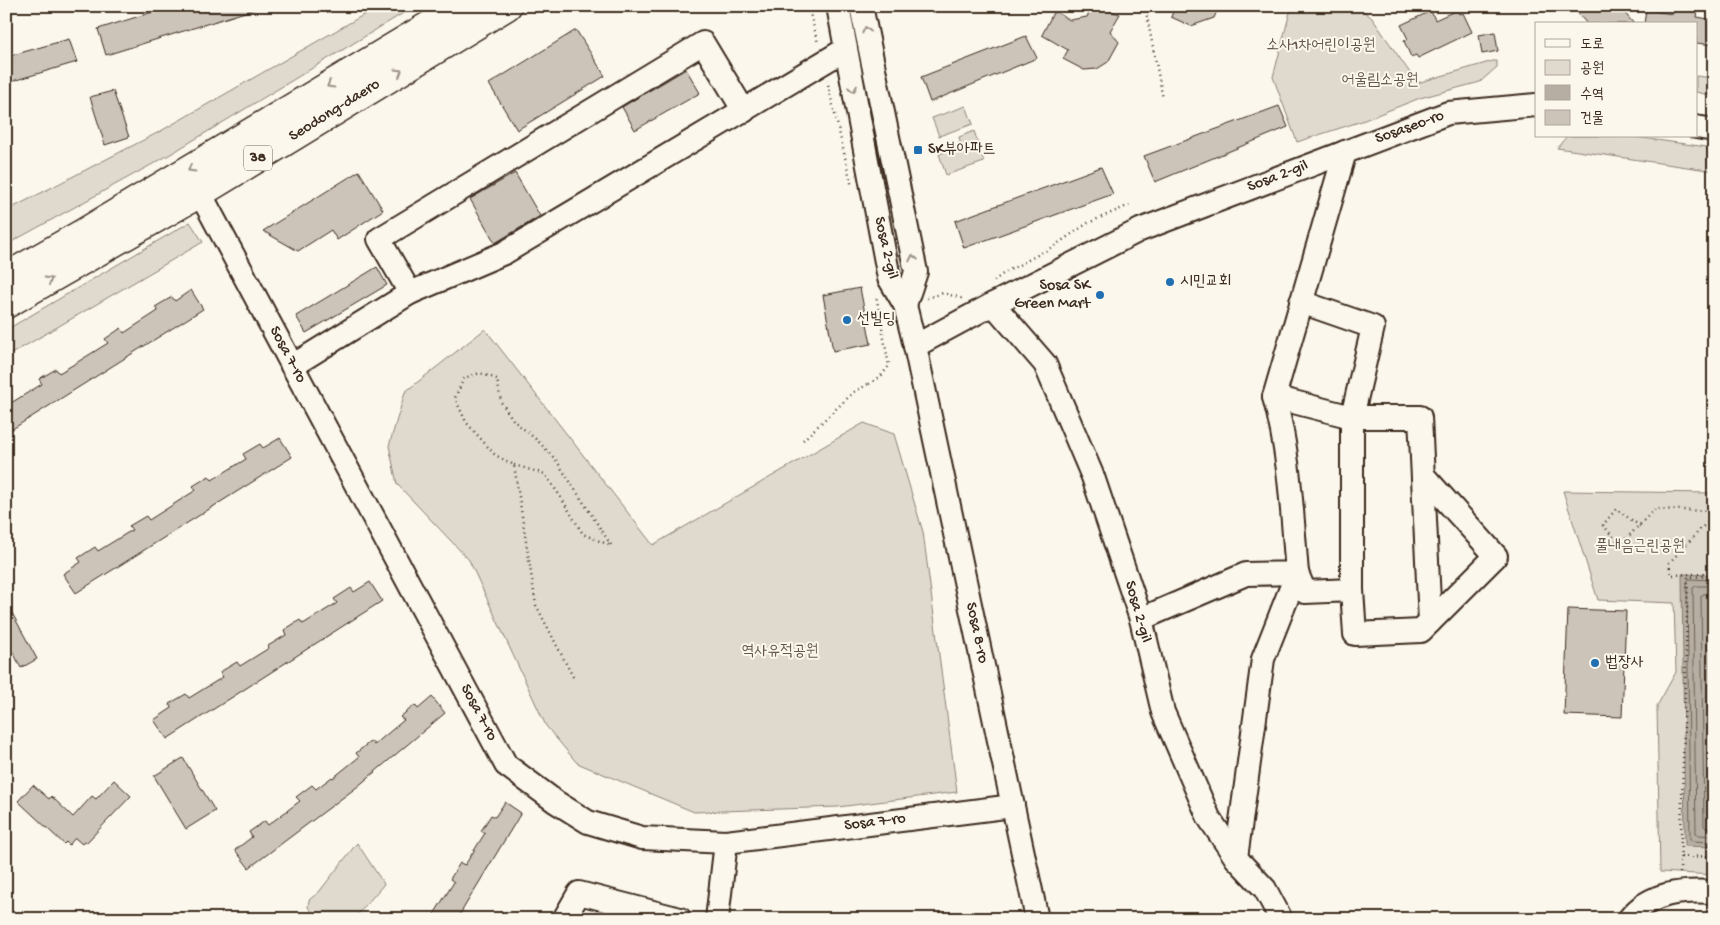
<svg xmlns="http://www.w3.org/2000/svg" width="1720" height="925" font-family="'Gochi Hand','Poor Story',sans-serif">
  <rect width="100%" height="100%" fill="#fbf7ec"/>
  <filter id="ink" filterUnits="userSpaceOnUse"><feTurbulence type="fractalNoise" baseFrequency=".02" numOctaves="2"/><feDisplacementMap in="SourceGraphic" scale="10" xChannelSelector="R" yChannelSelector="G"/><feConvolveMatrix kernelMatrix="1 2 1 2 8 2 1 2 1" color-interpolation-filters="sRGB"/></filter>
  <g filter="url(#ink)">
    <g fill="#dfd9ce" stroke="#8d8276">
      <polygon points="379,6 415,6 169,155 6,245 6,211 159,132"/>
      <polygon points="1310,6 1358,6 1372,18 1417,83 1493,61 1497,61 1497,67 1480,82 1420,98 1362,121 1297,142 1273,77 1290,12"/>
      <polygon points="1696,76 1714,78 1714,96 1696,92"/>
      <polygon points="966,106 973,124 939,136 932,118"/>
      <polygon points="974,131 984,162 946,175 939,154 961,146 959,137"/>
      <polygon points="1567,136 1628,136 1714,148 1714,171 1557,148"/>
      <polygon points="190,222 203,242 6,357 6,330"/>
      <polygon points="485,329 653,545 864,423 894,434 923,532 957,792 838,807 694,812 577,763 546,726 469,560 397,484 389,446 405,392"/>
      <polygon points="1563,491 1714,493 1714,875 1660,872 1657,706 1676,672 1674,603 1598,600"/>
      <polygon points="357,843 384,884 354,919 345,916 317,919 308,907 309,900 319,892"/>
    </g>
    <polygon fill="#b6aea2" stroke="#85796d" points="1682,574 1714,575 1714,847 1685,846"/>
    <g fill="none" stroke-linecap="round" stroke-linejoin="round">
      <g stroke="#6c5f53" stroke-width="1">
        <polyline points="1714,580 1689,579 1687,582 1690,839 1692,841 1714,842"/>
        <polyline points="1714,586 1696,586 1693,588 1696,833 1699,835 1714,836"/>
        <polyline points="1714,594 1703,594 1701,596 1704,826 1706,828 1714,828"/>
      </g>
    </g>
    <g fill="#ccc4b9" stroke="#3b2a1e">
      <polygon points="172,6 254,6 255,9 106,55 98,29"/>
      <polygon points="1092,6 1111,6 1110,11 1120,14 1110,31 1119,42 1108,62 1097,69 1084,70 1063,59 1068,50 1042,35 1054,11 1070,20 1087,17"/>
      <polygon points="1175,6 1219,6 1214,18 1191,26 1171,17"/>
      <polygon points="1582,6 1603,6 1608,12 1615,6 1619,6 1634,24 1587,24 1576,11"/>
      <polygon points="1674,8 1698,11 1697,17 1714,20 1714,45 1696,43 1696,24 1644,24 1646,10 1673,14"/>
      <polygon points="1457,10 1459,14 1463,13 1472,32 1418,58 1416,55 1411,57 1404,41 1408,39 1401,25 1431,11 1435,20"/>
      <polygon points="576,30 605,76 517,130 489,84"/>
      <polygon points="1495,32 1498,51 1482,54 1479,35"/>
      <polygon points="1026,36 1037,58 930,102 921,77"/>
      <polygon points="69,39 77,62 6,83 6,57"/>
      <polygon points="686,69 700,93 635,130 622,107"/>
      <polygon points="113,91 129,137 105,145 90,97"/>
      <polygon points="1279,106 1288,127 1155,182 1144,156"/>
      <polygon points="1101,167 1113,194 964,248 955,221"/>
      <polygon points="359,171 383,210 337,240 331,230 298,251 263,231"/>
      <polygon points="515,173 540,216 495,243 470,199"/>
      <polygon points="377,267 387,285 306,333 296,316"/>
      <polygon points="860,288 871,344 833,351 823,295"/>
      <polygon points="191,290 203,309 6,433 6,406 42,384 39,379 56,369 59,373 76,363 108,343 105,339 121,328 124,333 158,311 155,307 172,297 175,301"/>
      <polygon points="280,438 292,457 76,593 63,574 81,562 78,558 95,547 98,551 132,530 129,526 146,516 149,520 196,490 193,486 209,476 212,480 246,459 243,454 260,444 263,448"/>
      <polygon points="370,582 382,601 167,739 154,720 172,708 169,704 186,694 189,698 223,677 220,672 237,662 240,666 269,648 268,646 286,635 284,630 300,620 303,624 337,603 334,599 351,588 354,592"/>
      <polygon points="6,602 37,659 21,668 12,650 6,653"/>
      <polygon points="1568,609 1626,611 1622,717 1564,715"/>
      <polygon points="432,697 445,713 357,787 249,868 235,850 252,837 249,832 265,821 268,825 300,801 296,797 312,785 316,789 332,777 333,778 359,757 356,753 371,741 374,745 404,720 400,717 415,705 418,709"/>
      <polygon points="183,758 215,811 186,829 154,776"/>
      <polygon points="114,780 131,796 86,843 84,842 82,844 75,838 69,845 66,842 64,844 18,801 33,785 49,799 51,796 73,817 92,796 96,799"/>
      <polygon points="505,802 521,813 457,919 431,919 454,882 450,879 460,863 465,865 485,833 481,831 491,815 495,817"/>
    </g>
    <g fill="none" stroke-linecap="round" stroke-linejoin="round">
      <defs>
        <g id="minor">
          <polyline points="838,6 889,278 905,305 915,346 1037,919"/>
          <polyline points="861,6 916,272 905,305"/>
          <polyline points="1696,127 1714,130"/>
          <polyline points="200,193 506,765 556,802 588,822 642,838 726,842 1013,806"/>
          <polyline points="410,293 379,239 703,43 744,111"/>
          <polyline points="1301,302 1373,327 1352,417 1352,590"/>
          <polyline points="993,304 1045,364 1093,477 1141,619 1163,712 1209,818 1236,858 1265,889 1281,919"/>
          <polyline points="915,346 993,304 1140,230 1448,113 1536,105"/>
          <polyline points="292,366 410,293 504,253 846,49"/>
          <polyline points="1274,397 1352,417 1420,417 1430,622"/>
          <polyline points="1297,573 1305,592 1352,590 1355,634 1421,631 1496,556 1423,475"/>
          <path d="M1141 619 1246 574 1297 573C1292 514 1290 454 1274 397L1345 152"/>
          <polyline points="1236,858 1263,659 1297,573"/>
          <polyline points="564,919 579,893 680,919"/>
          <polyline points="717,919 726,842"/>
          <path d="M1629 919C1650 892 1682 890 1714 892"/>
        </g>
        <g id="major">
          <polyline points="6,277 80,235 462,6"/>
          <polyline points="6,304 200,193 507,6"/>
        </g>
      </defs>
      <use href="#minor" stroke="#3b2a1e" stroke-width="26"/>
      <use href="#major" stroke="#3b2a1e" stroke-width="31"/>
      <g stroke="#3b2a1e" stroke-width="2.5" stroke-dasharray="1 4" stroke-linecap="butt">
        <polyline points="808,6 818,43"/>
        <polyline points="1145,6 1163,99"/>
        <polyline points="827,80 852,187"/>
        <polyline points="994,281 1004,273 1054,246 1088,223 1132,204"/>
        <polyline points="927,298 943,293 961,298 965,296"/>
        <polyline points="869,384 880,377 889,366 876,295"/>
        <polyline points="803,440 854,392 870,383"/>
        <polyline points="514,465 545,474 560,496 583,534 609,545"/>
        <polyline points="1714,515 1669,563 1671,575 1714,573"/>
        <polyline points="1640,526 1616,509 1603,525 1620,545 1655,509 1711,511 1713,515"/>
        <polyline points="573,677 536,605 514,465 495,455 466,422 455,398 464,378 480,373 497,379 501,402 514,421 538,441 556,460 611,545"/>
        <polyline points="1681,857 1714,856"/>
        <polyline points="1680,873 1688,577 1714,576"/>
      </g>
      <use href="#minor" stroke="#fbf7ec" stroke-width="22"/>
      <use href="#major" stroke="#fbf7ec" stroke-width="28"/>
    </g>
    <defs><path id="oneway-chevron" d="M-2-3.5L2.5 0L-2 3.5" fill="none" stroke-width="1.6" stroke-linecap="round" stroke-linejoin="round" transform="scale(1.25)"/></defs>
    <g stroke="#9b9085">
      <use href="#oneway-chevron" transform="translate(866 30) rotate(-102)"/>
      <use href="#oneway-chevron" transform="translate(399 72) rotate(-31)"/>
      <use href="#oneway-chevron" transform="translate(330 85) rotate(149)"/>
      <use href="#oneway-chevron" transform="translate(853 89) rotate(79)"/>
      <use href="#oneway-chevron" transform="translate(191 169) rotate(149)"/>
      <use href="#oneway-chevron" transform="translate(913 258) rotate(-102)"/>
      <use href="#oneway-chevron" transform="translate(49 280) rotate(-30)"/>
    </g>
  </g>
  <g fill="#1f6fb2" stroke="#fbf7ec" stroke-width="2">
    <rect x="913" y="145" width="10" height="10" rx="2.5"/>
    <circle cx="1170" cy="282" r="5"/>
    <circle cx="1100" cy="295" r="5"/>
    <circle cx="847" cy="320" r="5"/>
    <circle cx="1595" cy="663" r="5"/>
  </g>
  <g text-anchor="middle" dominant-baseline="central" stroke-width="4" stroke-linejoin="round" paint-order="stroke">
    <rect fill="#fbf7ec" stroke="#75685c" stroke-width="1" x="244" y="145.5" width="28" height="25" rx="4"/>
    <g font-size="15" font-weight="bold" fill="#3b2a1e">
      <text x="258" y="158">38</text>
    </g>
    <g font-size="16" fill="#64564a" stroke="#fbf7ec">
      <text x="1321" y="46">소사1차어린이공원</text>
      <text x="1380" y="81">어울림소공원</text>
      <text x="1640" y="547">풀내음근린공원</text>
      <text x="780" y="652">역사유적공원</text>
    </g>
    <g font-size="16" fill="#3b2a1e" stroke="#fbf7ec">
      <text transform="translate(335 111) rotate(-32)">Seodong-daero</text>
      <text transform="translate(1410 128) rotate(-20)">Sosaseo-ro</text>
      <text transform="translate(1278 177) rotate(-21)">Sosa 2-gil</text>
      <text transform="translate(885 248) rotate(77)">Sosa 2-gil</text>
      <text transform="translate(287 355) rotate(62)">Sosa 7-ro</text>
      <text transform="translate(1137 612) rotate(74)">Sosa 2-gil</text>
      <text transform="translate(976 633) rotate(78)">Sosa 8-ro</text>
      <text transform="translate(478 713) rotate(62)">Sosa 7-ro</text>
      <text transform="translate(875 823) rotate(-7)">Sosa 7-ro</text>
    </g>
    <g font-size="16" fill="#3b2a1e" stroke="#fbf7ec" text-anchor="start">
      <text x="928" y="150">SK뷰아파트</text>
      <text x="1180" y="282">시민교회</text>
      <text x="1090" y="286" text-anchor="end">Sosa SK<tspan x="1090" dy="18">Green Mart</tspan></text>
      <text x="857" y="320">선빌딩</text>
      <text x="1605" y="663">법장사</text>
    </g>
  </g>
  <rect width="1720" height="925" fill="none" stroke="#fbf7ec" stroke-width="25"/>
  <rect x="12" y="12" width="1695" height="900" fill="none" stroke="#3b2a1e" stroke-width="2" filter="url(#ink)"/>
  <rect x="1535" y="22" width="162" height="115" fill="#fbf7ec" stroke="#aea59a"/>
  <rect x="1545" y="39" width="25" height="8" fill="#fbf7ec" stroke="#aea59a"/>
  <text x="1580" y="48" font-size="15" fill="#3b2a1e">도로</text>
  <rect x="1545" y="60" width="25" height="15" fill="#dfd9ce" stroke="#aea59a"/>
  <text x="1580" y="72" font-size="15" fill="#3b2a1e">공원</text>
  <rect x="1545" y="85" width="25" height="15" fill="#b6aea2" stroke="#aea59a"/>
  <text x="1580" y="98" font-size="15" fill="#3b2a1e">수역</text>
  <rect x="1545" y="110" width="25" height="15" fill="#ccc4b9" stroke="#aea59a"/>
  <text x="1580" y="122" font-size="15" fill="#3b2a1e">건물</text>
</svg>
